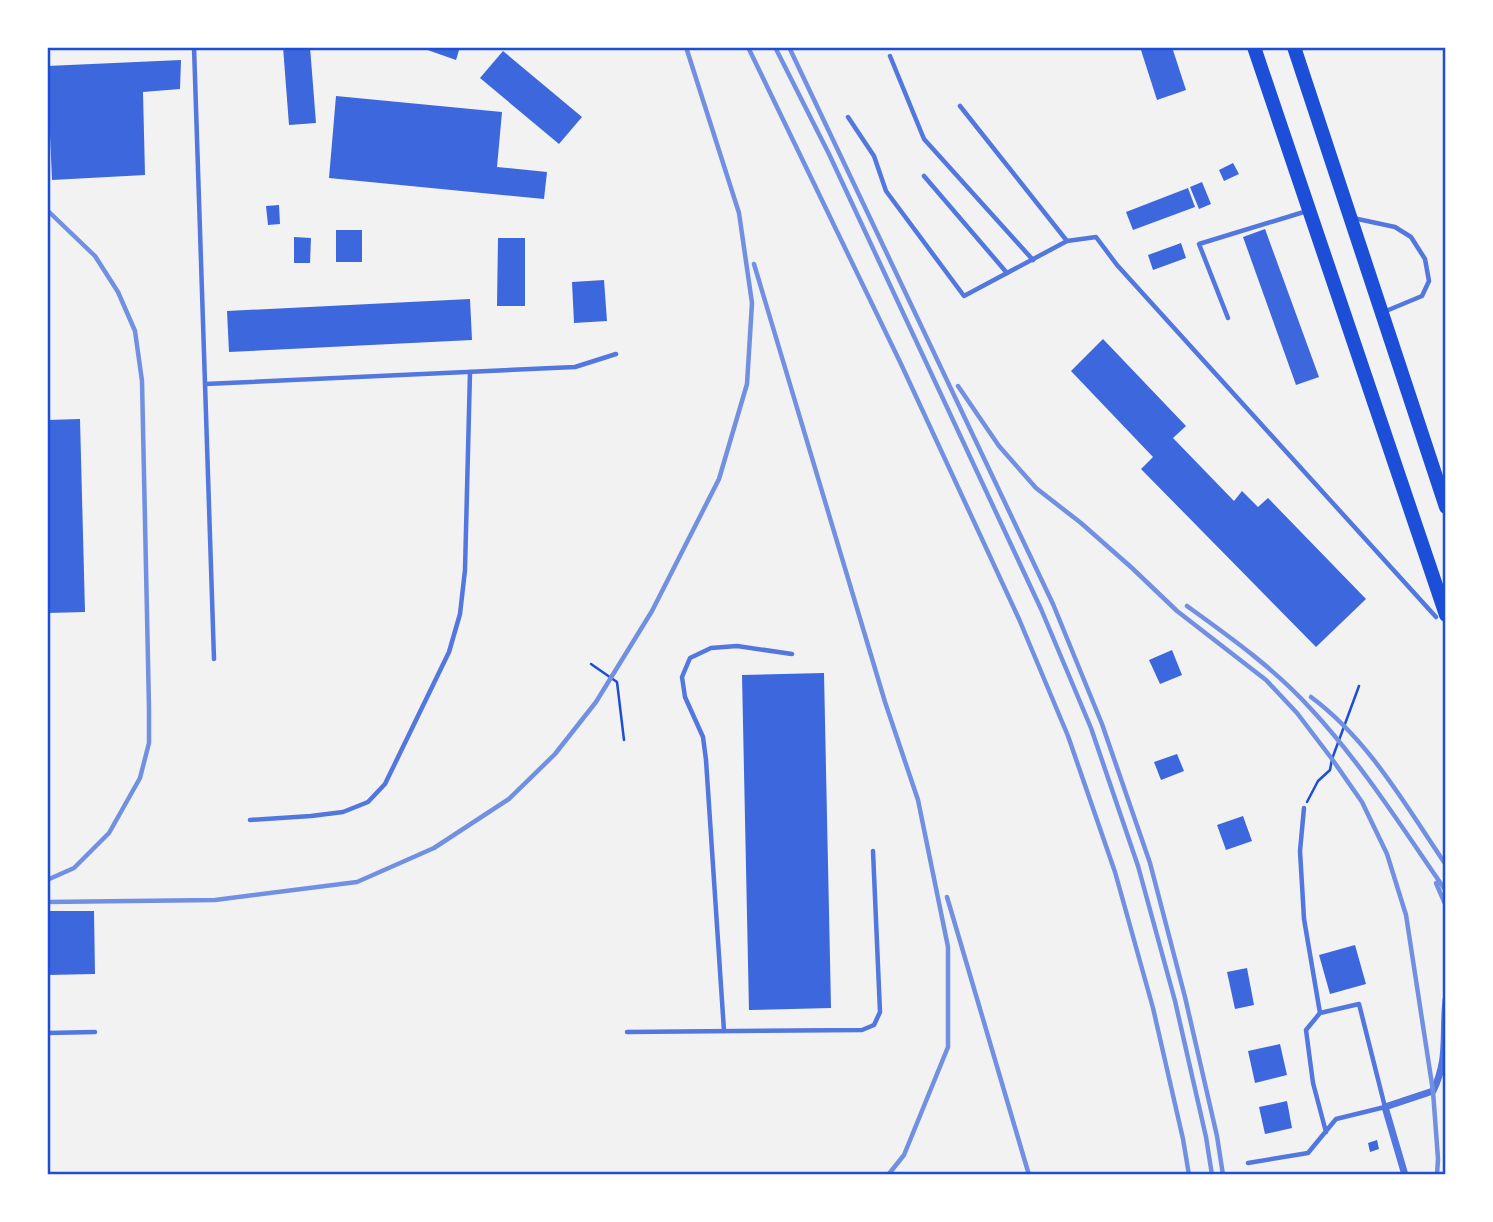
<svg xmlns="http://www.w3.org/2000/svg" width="1493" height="1222" font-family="'DM Sans',sans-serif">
  <rect width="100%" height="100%" fill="#f2f2f2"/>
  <g fill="#3d67dc">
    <polygon points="283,47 310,47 316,123 289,125"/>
    <polygon points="419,47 460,47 456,60"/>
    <polygon points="1140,47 1172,47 1186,90 1157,100"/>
    <polygon points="503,51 582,117 559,144 480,78"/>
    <polygon points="181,60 180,89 143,92 145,175 52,180 47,66"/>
    <polygon points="336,96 502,112 497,167 547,172 544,199 329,178"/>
    <polygon points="1233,163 1239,174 1224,181 1219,170"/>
    <polygon points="1202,182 1211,204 1199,209 1190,187"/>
    <polygon points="1188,188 1195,207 1133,230 1126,212"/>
    <polygon points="279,205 280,224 268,225 266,206"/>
    <polygon points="1265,229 1319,377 1296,385 1243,237"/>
    <rect x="336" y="230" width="26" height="32"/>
    <polygon points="294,237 311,238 310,263 294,263"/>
    <polygon points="498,238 525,238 525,306 497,306"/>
    <polygon points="1181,243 1186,258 1153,270 1148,255"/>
    <polygon points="604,280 607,321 574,323 572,282"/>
    <polygon points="470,299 472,340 229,352 227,311"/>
    <polygon points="1103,339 1186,426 1173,438 1234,501 1242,491 1258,507 1268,498 1366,599 1316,647 1141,469 1153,457 1071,371"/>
    <polygon points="80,419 85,612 47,613 47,420"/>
    <polygon points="1172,650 1182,675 1160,684 1149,660"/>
    <polygon points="824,673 831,1008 749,1010 742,675"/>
    <polygon points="1177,754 1184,771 1161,780 1154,762"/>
    <polygon points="1243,816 1252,841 1226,850 1217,825"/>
    <polygon points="47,911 94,911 95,974 47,975"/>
    <polygon points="1355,945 1366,984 1330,994 1319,955"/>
    <polygon points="1247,968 1254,1005 1235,1009 1227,972"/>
    <polygon points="1280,1044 1287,1075 1255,1083 1248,1051"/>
    <polygon points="1287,1101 1292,1128 1265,1134 1259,1107"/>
    <polygon points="1377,1140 1379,1149 1370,1152 1368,1143"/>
  </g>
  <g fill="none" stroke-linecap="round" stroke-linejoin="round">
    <g stroke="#1d4ed8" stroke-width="2.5">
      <polyline points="591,664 617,682 624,740"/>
      <polyline points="1307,802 1318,781 1330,770 1332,759 1359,686"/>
    </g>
    <g stroke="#5277de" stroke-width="4.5">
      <polyline points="194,47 214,659"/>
      <polyline points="890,56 924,139 1033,260"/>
      <polyline points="848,117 874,156 886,191 964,296 1067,241 960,106"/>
      <polyline points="924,176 1007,273"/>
      <polyline points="1353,218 1395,227 1411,237 1425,259 1429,281 1422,296 1386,311"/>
      <polyline points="1067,241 1096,237 1117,265 1436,617"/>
      <polyline points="1228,318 1199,244 1307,211"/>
      <polyline points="205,384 575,367 616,354"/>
      <polyline points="1304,808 1300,851 1304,919 1320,1013"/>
      <polyline points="250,820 311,816 343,812 368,802 385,784 449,652 460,614 465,570 470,372"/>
      <polyline points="724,1031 706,760 703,737 685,697 682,677 690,658 711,648 737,646 792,654"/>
      <polyline points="627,1032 862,1030 874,1025 880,1012 873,851"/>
      <polyline points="47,1033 95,1032"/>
      <polyline points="1248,1163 1308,1153 1336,1119 1385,1107 1359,1004 1320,1013 1306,1030 1313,1083 1326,1132"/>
    </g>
    <path stroke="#5277de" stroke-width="7" d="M1405 1175 1385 1107 1433 1091C1449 1058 1442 1035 1446 1000"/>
    <g stroke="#1d4ed8" stroke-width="14">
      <polyline points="1254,47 1446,615"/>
      <polyline points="1294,47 1446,507"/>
    </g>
    <g stroke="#7290e2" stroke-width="4.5">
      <polyline points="748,47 901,364 1019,619 1068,736 1115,872 1153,1008 1183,1139 1189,1175"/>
      <polyline points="775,47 829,154 1041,609 1091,728 1138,866 1175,1001 1206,1137 1212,1175"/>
      <polyline points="789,47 1053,604 1102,724 1150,863 1185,997 1217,1136 1223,1175"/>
      <polyline points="47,210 95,256 118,292 135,331 142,381 149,708 149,743 140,778 109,833 74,868 47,880"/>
      <polyline points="754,264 885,702 918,800 948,947 948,1047 904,1155 888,1175"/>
      <polyline points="958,386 999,446 1036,488 1081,523 1132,568 1177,611 1266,680 1297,713 1332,759 1362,802 1387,854 1406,915 1433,1091 1438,1159 1437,1175"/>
      <path d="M1187 606C1230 637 1275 669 1311 709 1362 764 1403 829 1446 891"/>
      <path d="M1311 697C1369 740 1406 806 1446 865"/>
      <polyline points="1436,883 1446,906"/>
      <polyline points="947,897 1029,1175"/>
      <polyline points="47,902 215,900 357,882 434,848 509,799 555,754 596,702 652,611 719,479 747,384 752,303 739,213 686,47"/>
    </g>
  </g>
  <rect width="1493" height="1222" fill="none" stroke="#ffffff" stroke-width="98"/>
  <rect x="49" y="49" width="1395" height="1124" fill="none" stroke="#1d4ed8" stroke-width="2.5"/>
</svg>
